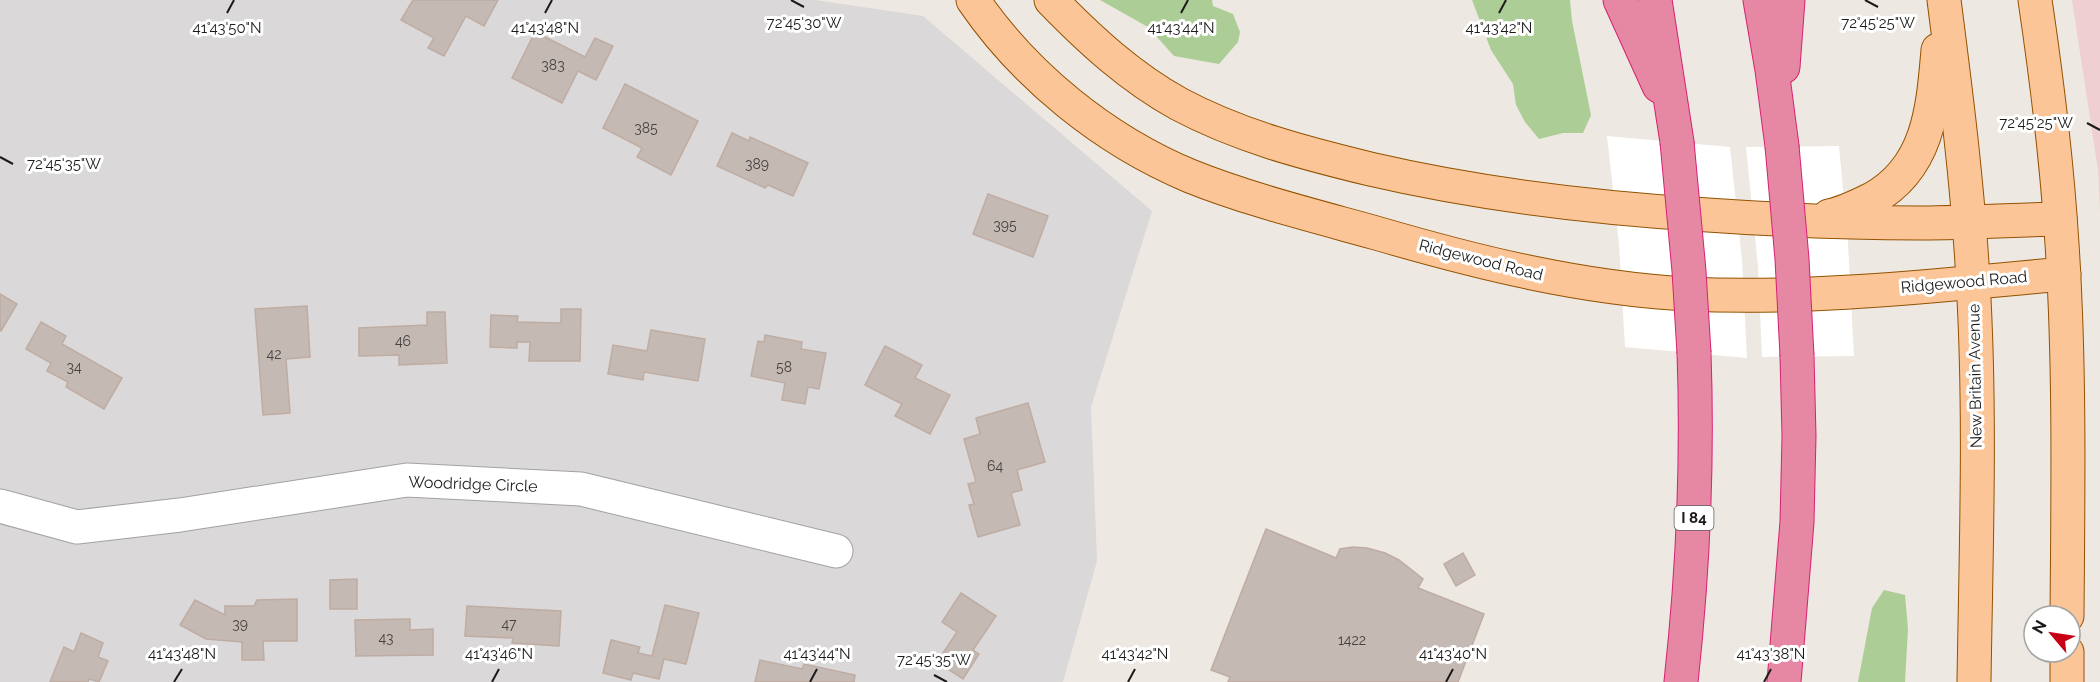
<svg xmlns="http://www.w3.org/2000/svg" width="2100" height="682" font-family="Raleway,sans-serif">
  <rect width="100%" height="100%" fill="#ede8e1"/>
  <polygon fill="#dad8d8" points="0,0 815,0 923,16 1152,211 1091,407 1097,561 1063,682 0,682"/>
  <polygon fill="#efcfd1" points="2072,0 2100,0 2100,211 2098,170"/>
  <g fill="#accd95">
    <polygon points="1100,0 1212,0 1213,6 1233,14 1240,32 1238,42 1219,64 1174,56 1148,27"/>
    <polygon points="1472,0 1570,0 1572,21 1591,115 1583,133 1563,133 1539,139 1525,122 1516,105 1513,84 1491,50"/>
    <polygon points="1884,590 1905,595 1908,629 1905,682 1858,682 1872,608"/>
  </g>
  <g fill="#fff">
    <polygon points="1607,136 1730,147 1742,260 1747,358 1625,347 1619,244"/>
    <polygon points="1839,146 1848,243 1854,356 1762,357 1758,267 1746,147"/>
  </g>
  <g fill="#c5b9b4" stroke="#bfaca3" stroke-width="1.5">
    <polygon points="413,0 498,0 484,26 466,16 444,56 428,48 434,38 401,20"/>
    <polygon points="535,32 585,57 595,38 613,46 596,80 578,71 562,103 512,78"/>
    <polygon points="625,84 698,121 671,175 637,157 642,148 603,128"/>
    <polygon points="732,133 749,141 750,137 808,163 793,196 768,185 765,188 717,166"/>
    <polygon points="988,194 1048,216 1033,257 973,234"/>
    <polygon points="0,294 17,304 1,331 0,330"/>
    <polygon points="307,306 310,357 286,359 290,413 263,415 255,309"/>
    <polygon points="561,309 581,309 580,361 529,361 530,342 517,342 517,348 490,347 491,315 518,316 517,322 561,323"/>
    <polygon points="427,312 445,312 447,363 399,365 399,355 359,356 359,328 427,325"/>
    <polygon points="41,322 66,336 62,344 122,378 104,409 66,387 68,382 47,371 51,363 26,349"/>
    <polygon points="651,330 705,339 698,381 644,372 643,380 608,374 613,345 647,351"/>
    <polygon points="765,335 802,342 801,349 826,353 819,389 808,387 805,404 782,400 785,383 751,376 758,341 764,342"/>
    <polygon points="885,346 922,365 915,378 950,395 930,434 895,416 902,404 865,385"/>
    <polygon points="1028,403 1045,462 1017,470 1022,490 1011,493 1020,525 978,537 969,505 974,504 968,484 976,482 964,439 980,434 976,418"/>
    <polygon points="1266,529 1336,558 1340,549 1353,547 1367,548 1385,553 1399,560 1423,579 1418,588 1484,614 1458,682 1228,682 1230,677 1211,670"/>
    <polygon points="1463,553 1475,575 1456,586 1444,564"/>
    <polygon points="357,579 357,609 330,609 330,580"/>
    <polygon points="961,593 996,616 973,650 979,654 963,679 937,662 957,632 942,622"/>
    <polygon points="297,599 297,641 263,641 264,660 242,660 242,642 206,639 180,625 195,600 225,615 225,606 254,606 257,600"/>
    <polygon points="665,605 699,613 686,664 664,659 659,679 633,673 631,680 603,673 611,640 640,647 638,653 652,656"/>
    <polygon points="467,606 561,611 559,646 512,643 513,638 465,636"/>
    <polygon points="410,619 410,630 433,629 433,655 356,656 355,620"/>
    <polygon points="81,633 103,643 98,657 108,661 99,682 89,679 88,682 50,682 64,647 74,652"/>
    <polygon points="760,660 802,669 804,664 855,675 854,682 755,682"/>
  </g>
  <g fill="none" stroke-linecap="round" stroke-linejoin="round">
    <defs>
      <polyline id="minor" points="0,506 77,527 180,515 407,480 581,489 836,551"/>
      <g id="major">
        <path d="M973 0C1025 76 1104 140 1190 176 1247 199 1315 216 1376 233 1479 263 1580 288 1687 294 1812 300 1939 285 2064 274"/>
        <path d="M1051 0C1090 40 1130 77 1179 104 1239 136 1304 153 1370 169 1482 195 1594 208 1708 215 1779 220 1850 223 1921 223 1968 223 2014 220 2060 219"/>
        <path d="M1944 0C1956 93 1968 187 1973 281 1981 414 1976 548 1974 682"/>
        <path d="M2035 0C2047 81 2057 162 2062 244 2070 367 2068 492 2067 616"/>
        <path d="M1829 216C1844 213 1858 206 1872 199 1929 168 1933 108 1938 50"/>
        <polyline points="2067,682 2067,652"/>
      </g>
      <g id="highway">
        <polyline points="1620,0 1659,86"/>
        <polyline points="1655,0 1677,142"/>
        <polyline points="1760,0 1772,70 1782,146"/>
        <polyline points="1783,67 1788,0"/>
        <path d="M1681 682C1693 572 1698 464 1694 353"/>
        <polyline points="1784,682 1797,522 1799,436 1797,356"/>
      </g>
    </defs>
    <use href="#minor" stroke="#a2a2a2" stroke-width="35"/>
    <use href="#major" stroke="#935200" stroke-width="35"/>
    <use href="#highway" stroke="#d62274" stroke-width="35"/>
    <use href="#minor" stroke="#fff" stroke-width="33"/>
    <use href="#major" stroke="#fcc597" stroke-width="33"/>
    <use href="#highway" stroke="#e687a3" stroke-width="33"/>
    <defs>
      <g id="highway-bridge">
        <polyline points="1677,142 1689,271 1694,353"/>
        <polyline points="1782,146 1792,259 1797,356"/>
      </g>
    </defs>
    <use href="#highway-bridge" stroke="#d62274" stroke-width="35" stroke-linecap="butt"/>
    <use href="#highway-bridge" stroke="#e687a3" stroke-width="33"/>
  </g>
  <path fill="none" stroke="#1b1b1b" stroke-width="2" d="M791 0 804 7M1865 0 1878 7M227 13 234 0M545 13 552 0M1181 13 1188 0M1499 13 1506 0M2087 123 2100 130M0 157 13 164M934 675 947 682M174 682 182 669M492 682 499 669M810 682 817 669M1128 682 1135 669M1446 682 1453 669M1764 682 1771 669"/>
  <g text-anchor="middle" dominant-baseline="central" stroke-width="6" stroke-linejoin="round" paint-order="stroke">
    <g font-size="14" fill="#464241">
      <text x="553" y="65">383</text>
      <text x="646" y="128">385</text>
      <text x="757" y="164">389</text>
      <text x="1005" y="225">395</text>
      <text x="403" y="341">46</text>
      <text x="274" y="354">42</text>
      <text x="74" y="367">34</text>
      <text x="784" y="367">58</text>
      <text x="995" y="466">64</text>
      <text x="240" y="624">39</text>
      <text x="509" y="624">47</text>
      <text x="386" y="638">43</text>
      <text x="1352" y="640">1422</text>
    </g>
    <rect fill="#fff" stroke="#5f5f5f" stroke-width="1.5" x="1674.5" y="506" width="39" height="24" rx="4.5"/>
    <g font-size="15" font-weight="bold" fill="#1b1b1b">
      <text x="1694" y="518">I 84</text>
    </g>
    <g font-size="16" fill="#1b1b1b" stroke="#fff">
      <text transform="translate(1481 260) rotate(14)">Ridgewood Road</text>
      <text transform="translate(1964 282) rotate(-5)">Ridgewood Road</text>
      <text transform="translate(1975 376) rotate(-91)">New Britain Avenue</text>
      <text transform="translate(473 484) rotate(2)">Woodridge Circle</text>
    </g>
  </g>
  <g font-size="15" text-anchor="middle" fill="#1b1b1b" stroke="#fff" stroke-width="6" stroke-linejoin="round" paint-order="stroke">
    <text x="804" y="28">72°45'30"W</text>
    <text x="1878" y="28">72°45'25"W</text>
    <text x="227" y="33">41°43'50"N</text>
    <text x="545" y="33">41°43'48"N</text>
    <text x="1181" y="33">41°43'44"N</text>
    <text x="1499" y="33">41°43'42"N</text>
    <text x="2036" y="128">72°45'25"W</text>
    <text x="64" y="169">72°45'35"W</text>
    <text x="182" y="659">41°43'48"N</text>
    <text x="499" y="659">41°43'46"N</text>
    <text x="817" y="659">41°43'44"N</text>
    <text x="1135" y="659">41°43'42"N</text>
    <text x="1453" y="659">41°43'40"N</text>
    <text x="1771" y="659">41°43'38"N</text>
    <text x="934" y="665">72°45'35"W</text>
  </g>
  <g transform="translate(2052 634) rotate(299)"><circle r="28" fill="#ffffff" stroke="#a4a4a4" stroke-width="1.5"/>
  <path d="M0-4.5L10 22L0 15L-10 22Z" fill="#c70016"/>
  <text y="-9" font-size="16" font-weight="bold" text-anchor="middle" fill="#1b1b1b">N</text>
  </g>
</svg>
